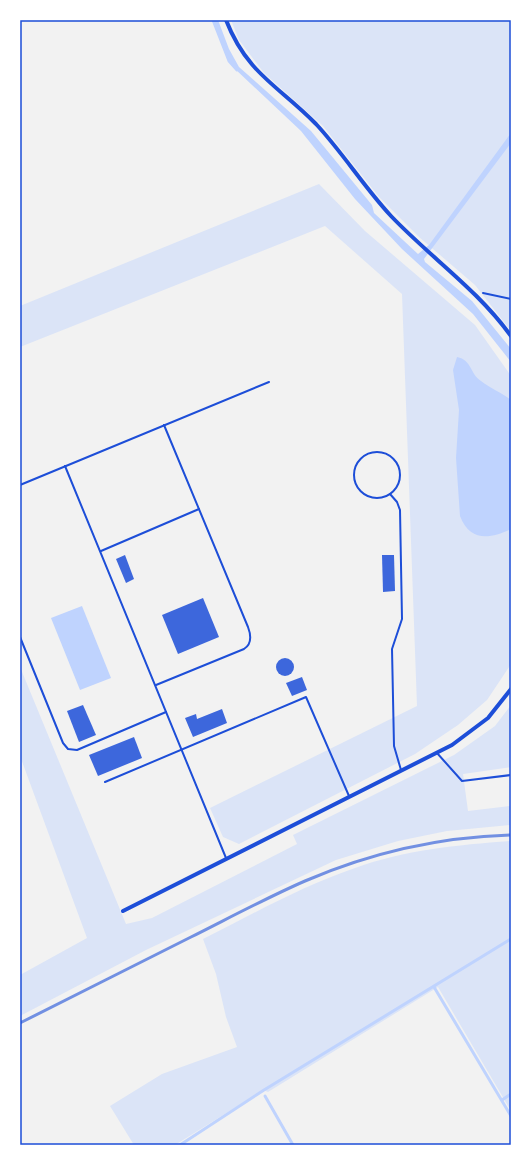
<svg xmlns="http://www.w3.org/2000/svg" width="531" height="1165" font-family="Jost,sans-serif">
  <rect width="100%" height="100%" fill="#f2f2f2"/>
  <g fill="#dbe4f7">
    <polygon points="231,20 511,20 511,331 475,285 419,237 379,197 323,126 264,73 239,40"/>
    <polygon points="319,184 365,231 475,325 511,376 511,664 487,700 458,725 415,754 239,844 223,837 210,808 417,706 402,294 325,226 20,347 20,306"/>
    <polygon points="20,667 126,924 152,918 297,844 293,835 454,755 495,726 511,705 511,767 463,774 468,811 511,806 511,825 447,831 398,841 336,860 146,950 20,1016 20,975 87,938 20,756"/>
    <path d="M511 841V1111L438 987 268 1092 263 1090 175 1145H134L110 1106 162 1074 237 1047 226 1017 216 974 203 939C253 914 302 886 355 868 405 850 458 845 511 841Z"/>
  </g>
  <g fill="#bfd3fe">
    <polygon points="213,20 218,20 229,49 239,67 311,131 372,205 374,213 418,254 429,245 511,133 511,143 424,259 425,262 472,301 511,349 511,362 473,314 402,249 355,199 301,131 234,68 229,61"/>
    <path d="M457 357C472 360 470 374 481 381 490 388 502 393 511 400V529C490 539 470 542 460 516L456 458 459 410 453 370Z"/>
    <polygon points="82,606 111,678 80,690 51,618"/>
  </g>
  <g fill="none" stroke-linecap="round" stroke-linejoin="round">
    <g stroke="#bfd3fe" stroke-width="3">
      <polyline points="213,20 229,61 237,70"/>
      <polyline points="434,987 511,1116"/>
      <polyline points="265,1096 293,1145"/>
      <polyline points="502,1100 511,1094"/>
      <polyline points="180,1145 264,1090 511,939"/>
    </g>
  </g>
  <g fill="#3d67dc">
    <polygon points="125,555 134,579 126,583 116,559"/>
    <polygon points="382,555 394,555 395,591 383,592"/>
    <polygon points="203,598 219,637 178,654 162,615"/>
    <circle cx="285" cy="667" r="9"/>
    <polygon points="302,677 307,690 292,696 286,683"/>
    <polygon points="83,705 96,735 79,742 67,711"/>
    <polygon points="222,709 227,723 193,737 185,718 196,714 197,719"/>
    <polygon points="134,737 142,758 98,776 89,755"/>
  </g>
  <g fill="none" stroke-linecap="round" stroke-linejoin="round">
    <polyline stroke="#1d4ed8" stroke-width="2" points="483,293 511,299"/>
    <g stroke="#1d4ed8" stroke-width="2">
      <circle cx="377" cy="475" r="23"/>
      <polyline points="65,466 226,858"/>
      <polyline points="20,485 269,382"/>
      <polyline points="390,494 397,502 400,510 402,619 392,649 394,746 401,770"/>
      <polyline points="101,551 199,509"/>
      <polyline points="20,637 63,743 68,749 77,750 166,712"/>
      <path d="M156 685 244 649C252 644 251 635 248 627L164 425"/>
      <polyline points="437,753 462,781 511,775"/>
      <polyline points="105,782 306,697 349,796"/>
    </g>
    <g stroke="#1d4ed8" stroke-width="4">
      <path d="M226 20C247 74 279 86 316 124 343 153 364 187 391 216 430 257 477 289 511 336"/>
      <polyline points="123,911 452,745 488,718 511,689"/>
    </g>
    <path stroke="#7290e2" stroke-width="3" d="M20 1023C77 994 134 966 191 937 229 918 266 898 305 881 370 853 441 837 511 835"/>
  </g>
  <rect width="531" height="1165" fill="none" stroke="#ffffff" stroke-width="42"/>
  <rect x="21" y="21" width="489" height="1123" fill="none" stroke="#1d4ed8" stroke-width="1.5"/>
</svg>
